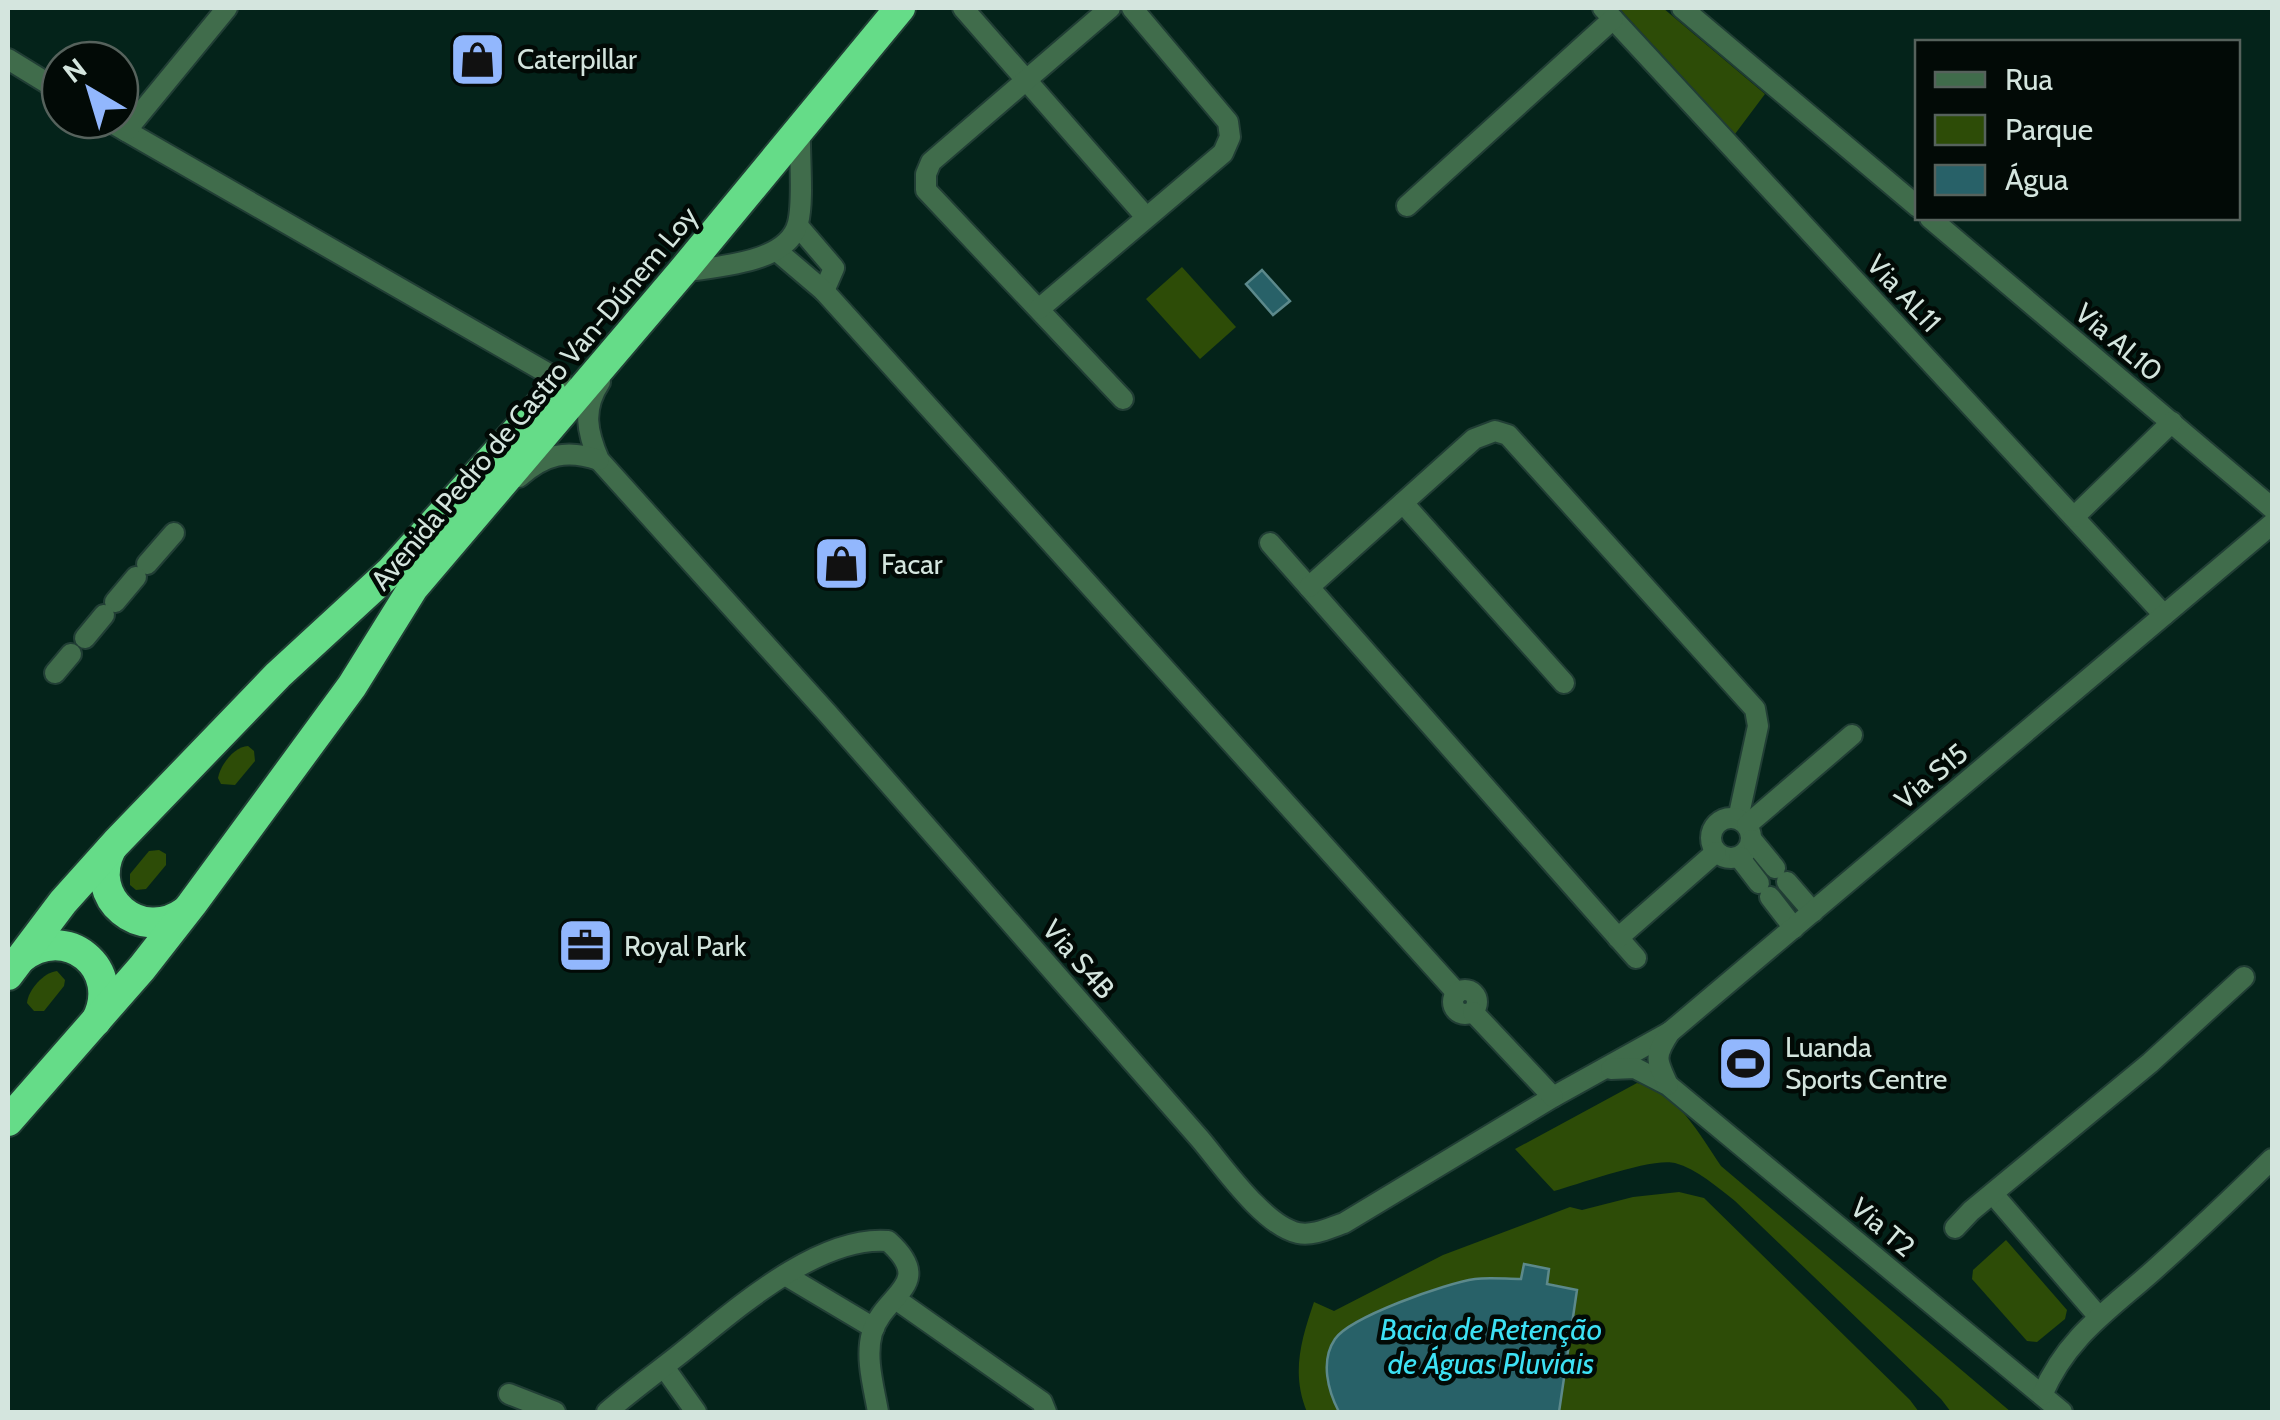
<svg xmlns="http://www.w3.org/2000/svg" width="2280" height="1420" font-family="Cabin,sans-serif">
  <rect width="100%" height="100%" fill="#04231a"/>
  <g fill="#2d4c07">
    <polygon points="1619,8 1663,8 1765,94 1735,134"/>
    <polygon points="1182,267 1236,327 1200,359 1146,299"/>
    <path d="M248 746 254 751 255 761 235 785 221 784 218 778C220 765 235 746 248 746Z"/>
    <polygon points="159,850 166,854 166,865 146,889 136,890 130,885 130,874 149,851"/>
    <path d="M57 971 65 980 64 986 44 1011H34L27 1003C28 990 44 972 57 971Z"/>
    <path d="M1637 1083C1676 1090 1700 1135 1721 1166L2011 1412H1951L1941 1399 1735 1201C1717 1187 1697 1169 1675 1163 1653 1157 1579 1184 1554 1191L1515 1149Z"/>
    <path d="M1679 1192 1704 1198 1910 1400 1919 1412H1559L1577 1290 1547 1283 1524 1265 1521 1279H1474L1409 1299 1327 1379 1339 1412H1307C1291 1374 1301 1340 1314 1302L1334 1311 1443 1255 1570 1207 1582 1210 1633 1197Z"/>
    <polygon points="2006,1240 2067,1310 2065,1319 2037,1342 2027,1341 1972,1279 1973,1270"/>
  </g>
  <g fill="#286168" stroke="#5c898b" stroke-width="2.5">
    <polygon points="1262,270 1290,301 1273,315 1246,284"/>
    <path d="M1524 1264 1549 1269 1547 1284 1577 1290 1559 1412H1339C1328 1391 1320 1361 1335 1339 1350 1317 1446 1283 1475 1279 1489 1277 1506 1279 1521 1279Z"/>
  </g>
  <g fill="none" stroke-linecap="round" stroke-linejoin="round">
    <defs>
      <g id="minor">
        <polyline points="963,8 1146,217"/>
        <polyline points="1110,8 931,162 926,174 926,190 1123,399"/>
        <polyline points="1603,8 2164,615"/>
        <polyline points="1682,8 1918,207"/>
        <polyline points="8,59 60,91"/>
        <polyline points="107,120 561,381"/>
        <polyline points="126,131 227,8"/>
        <polyline points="1407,206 1613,19"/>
        <polyline points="1930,218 2272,508"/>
        <polyline points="798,226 834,268 824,291"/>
        <polyline points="777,251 824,291 1457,993"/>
        <path d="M682 272C716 266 788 264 798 223 804 200 799 154 800 129"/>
        <polyline points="1039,309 1223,153 1230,137 1228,122 1132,8"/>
        <path d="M600 382C582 409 587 432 599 460L828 714 1200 1139C1222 1165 1264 1226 1298 1233 1314 1236 1329 1228 1344 1223L1553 1097 1670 1032"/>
        <path d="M519 477C545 454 567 449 599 460"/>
        <polyline points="1403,503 1564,683"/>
        <polyline points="2074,517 2172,422"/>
        <polyline points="1270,543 1636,958"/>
        <polyline points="147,564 174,533"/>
        <polyline points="1309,587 1474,439 1495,431 1508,435 1755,709 1758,726 1738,819"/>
        <polyline points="115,602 136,577"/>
        <polyline points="85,638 104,615"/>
        <polyline points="55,673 71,654"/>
        <circle cx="1731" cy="838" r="20"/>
        <polyline points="1747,825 1852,735"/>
        <polyline points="1752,840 1775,868"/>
        <polyline points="1739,857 1759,883"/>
        <polyline points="1787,882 1813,912"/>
        <polyline points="1770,897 1794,928"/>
        <polyline points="1618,938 1716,852"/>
        <circle cx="1465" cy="1002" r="12"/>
        <polyline points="1473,1012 1553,1097"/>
        <polyline points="1611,1069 1635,1068 1668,1085 2062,1412"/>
        <path d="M1668 1085C1656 1060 1654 1056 1670 1032L2272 524"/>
        <polyline points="1993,1194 2099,1317"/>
        <polyline points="1955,1228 1971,1211 2150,1063 2244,977"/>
        <polyline points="785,1275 874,1328"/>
        <polyline points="897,1300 1042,1402 1046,1412"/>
        <polyline points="664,1367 696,1412"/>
        <polyline points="509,1394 555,1412"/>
        <path d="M2042 1395C2067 1337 2108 1311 2154 1270 2194 1234 2233 1197 2272 1159"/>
        <path d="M607 1412C630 1392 656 1373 680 1354 733 1312 817 1235 888 1241 937 1285 884 1293 872 1333 865 1358 874 1388 878 1412"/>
      </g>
      <g id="highway">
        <path d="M111 849C86 898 141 944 185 912"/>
        <path d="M20 959C66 921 124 969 96 1021"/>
        <polyline points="8,975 63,902 116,843 278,675 391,571 551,393"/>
        <polyline points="8,1121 142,968 192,904 352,686 413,588 682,272 900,8"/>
      </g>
    </defs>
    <use href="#minor" stroke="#213e35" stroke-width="24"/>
    <use href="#highway" stroke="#213e35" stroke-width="34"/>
    <use href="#minor" stroke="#406c4b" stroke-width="20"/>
    <use href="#highway" stroke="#65dc88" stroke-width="30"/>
  </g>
  <defs>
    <symbol id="shop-square" viewBox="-11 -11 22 22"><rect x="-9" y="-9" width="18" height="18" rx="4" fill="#92b7fd" stroke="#020a06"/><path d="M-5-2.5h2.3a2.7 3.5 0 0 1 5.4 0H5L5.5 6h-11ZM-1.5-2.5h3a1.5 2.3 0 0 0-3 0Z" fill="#111"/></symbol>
    <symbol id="office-square" viewBox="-11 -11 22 22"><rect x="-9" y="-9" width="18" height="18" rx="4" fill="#92b7fd" stroke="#020a06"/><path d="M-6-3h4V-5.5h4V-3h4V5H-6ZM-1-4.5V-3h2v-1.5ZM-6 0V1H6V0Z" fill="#111"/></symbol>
    <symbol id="stadium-square" viewBox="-11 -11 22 22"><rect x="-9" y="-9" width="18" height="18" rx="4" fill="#92b7fd" stroke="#020a06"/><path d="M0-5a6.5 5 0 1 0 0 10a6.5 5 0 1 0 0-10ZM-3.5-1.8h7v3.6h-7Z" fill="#111"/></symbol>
  </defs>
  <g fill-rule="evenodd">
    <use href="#shop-square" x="446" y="28" width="63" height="63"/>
    <use href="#shop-square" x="810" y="532" width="63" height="63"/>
    <use href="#office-square" x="554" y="914" width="63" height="63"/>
    <use href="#stadium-square" x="1714" y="1032" width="63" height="63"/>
  </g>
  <g text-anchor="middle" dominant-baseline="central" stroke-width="9" stroke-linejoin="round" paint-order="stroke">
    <g font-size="28" fill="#d4e5de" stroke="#020a06" text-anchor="start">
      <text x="517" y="59">Caterpillar</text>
      <text x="881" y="564">Facar</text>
      <text x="624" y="946">Royal Park</text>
      <text x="1785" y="1047">Luanda<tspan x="1785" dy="32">Sports Centre</tspan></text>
    </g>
    <g font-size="28" fill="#d4e5de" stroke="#020a06">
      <text transform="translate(1904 293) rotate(47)">Via AL11</text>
      <text transform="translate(2119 342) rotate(40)">Via AL10</text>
      <text transform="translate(534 398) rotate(-50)">Avenida Pedro de Castro Van-Dúnem Loy</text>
      <text transform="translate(1931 776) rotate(-40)">Via S15</text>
      <text transform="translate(1079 959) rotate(49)">Via S4B</text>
      <text transform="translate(1883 1227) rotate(40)">Via T2</text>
    </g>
    <g font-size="30" font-style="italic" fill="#3de1f4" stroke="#020a06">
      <text x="1491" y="1329">Bacia de Retenção<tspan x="1491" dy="34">de Águas Pluviais</tspan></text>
    </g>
  </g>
  <rect width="2280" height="1420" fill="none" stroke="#d4e5de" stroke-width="20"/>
  <rect x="1915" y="40" width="325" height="180" fill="#020a06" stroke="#56625c" stroke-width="2.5"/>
  <rect x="1935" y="72" width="50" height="15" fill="#406c4b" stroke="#56625c" stroke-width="2.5"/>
  <text x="2005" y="90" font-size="30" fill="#d4e5de">Rua</text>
  <rect x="1935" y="115" width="50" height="30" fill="#2d4c07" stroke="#56625c" stroke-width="2.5"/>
  <text x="2005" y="140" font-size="30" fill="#d4e5de">Parque</text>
  <rect x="1935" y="165" width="50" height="30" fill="#286168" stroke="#56625c" stroke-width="2.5"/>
  <text x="2005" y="190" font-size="30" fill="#d4e5de">Água</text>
  <g transform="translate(90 90) rotate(322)"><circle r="48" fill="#020a06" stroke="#56625c" stroke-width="2.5"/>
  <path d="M0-8L18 38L0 25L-18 38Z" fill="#92b7fd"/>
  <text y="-15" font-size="28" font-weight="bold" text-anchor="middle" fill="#d4e5de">N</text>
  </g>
</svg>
